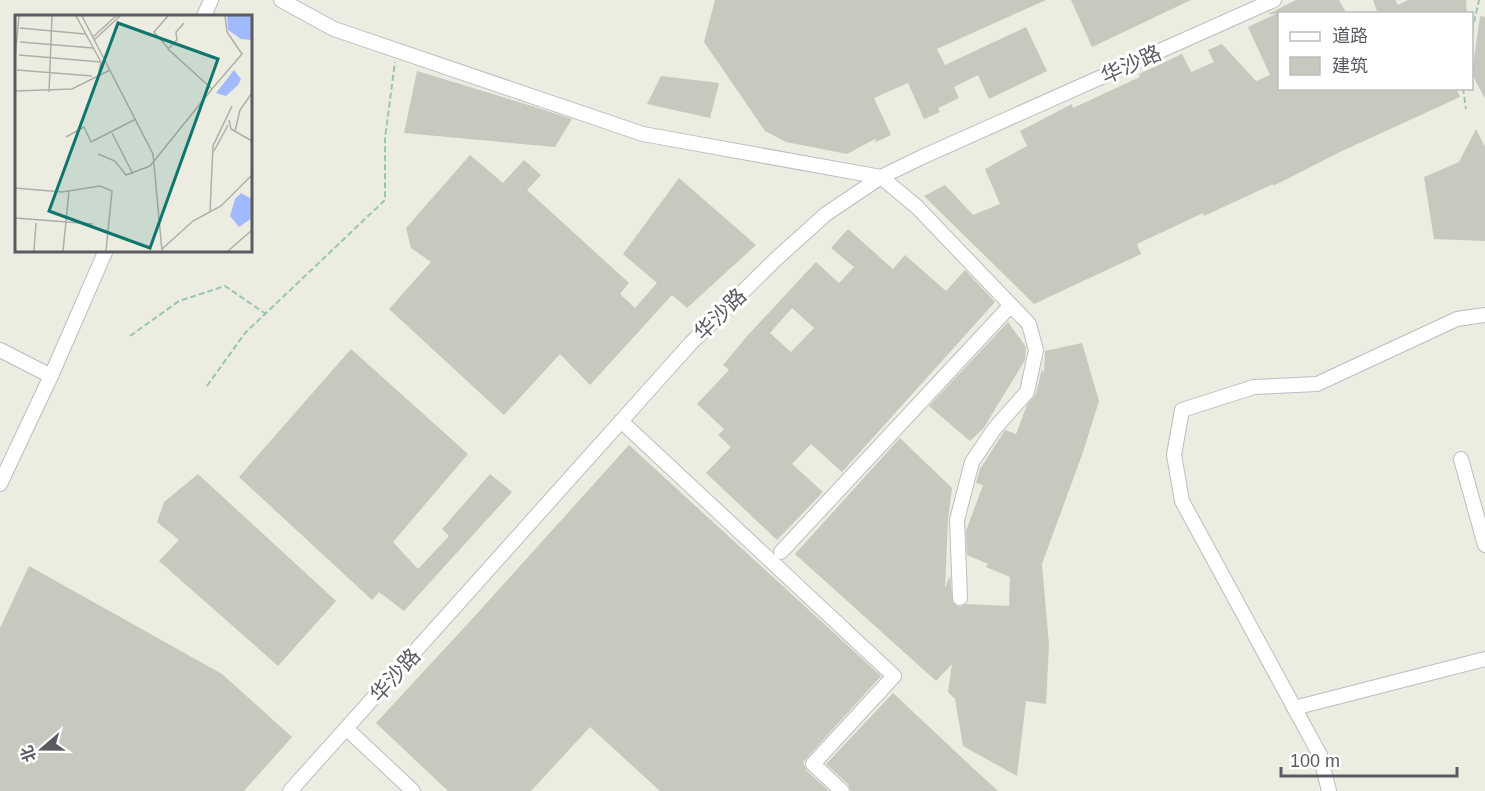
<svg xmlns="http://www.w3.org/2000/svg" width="1485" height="791" font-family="Helvetica,'Noto Sans SC',sans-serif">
  <rect width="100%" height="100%" fill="#ecece1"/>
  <g fill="#c7c8be" fill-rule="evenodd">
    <polygon points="715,0 1046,0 937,49 945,65 1026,27 1047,71 989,99 978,75 954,87 959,98 938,108 940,112 924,119 908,83 874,98 891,135 876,142 875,139 847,154 786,142 765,131 704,42"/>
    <polygon points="1071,0 1191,0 1092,47"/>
    <polygon points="1296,0 1339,0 1347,14 1280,14 1280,88 1456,88 1460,97 1340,152 1273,186 1273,184 1204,216 1203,213 1137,244 1141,254 1034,304 924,196 945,185 973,215 1000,204 985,169 1027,146 1020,131 1072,104 1073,108 1140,77 1139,74 1182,54 1191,72 1214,62 1208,50 1222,44 1256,81 1270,75 1248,27 1276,14 1268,14"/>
    <polygon points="1373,0 1395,0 1398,5 1408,0 1466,0 1467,14 1378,14"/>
    <polygon points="1480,16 1485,17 1485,99 1472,74"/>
    <polygon points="417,71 532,106 572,119 555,147 404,133"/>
    <polygon points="661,76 719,83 710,118 647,104"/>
    <polygon points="1476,129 1485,147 1485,241 1434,239 1424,177 1459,162"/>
    <polygon points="470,155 503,183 524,160 541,175 527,190 629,283 620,294 635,308 657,283 623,254 679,178 756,245 687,308 672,295 590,385 560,354 504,415 389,309 431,262 411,248 406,228"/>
    <path d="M848 229 893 269 905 255 946 291 965 270 995 302 842 472 811 444 792 464 823 492 777 540 706 473 731 447 718 435 724 429 697 404 729 370 723 365 748 335 816 262 839 283 854 267 831 248ZM792 308 814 328 791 352 770 333Z"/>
    <polygon points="1008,322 1026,347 1025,360 983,429 970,441 929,406"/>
    <polygon points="1082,343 1099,401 1083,452 1042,564 1049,645 1046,704 1026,701 1017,776 963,746 955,699 948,692 952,664 936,681 795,554 900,438 952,488 948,520 945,588 950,576 953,603 960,607 966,604 1009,606 1010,577 986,567 988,564 967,555 966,531 983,485 976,483 980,469 1005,430 1016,434 1027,405 1036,394 1042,369 1044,373 1045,351"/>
    <polygon points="351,349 468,454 393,542 418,569 449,536 442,529 490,474 512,492 404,611 379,592 372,600 239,477"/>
    <polygon points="629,445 881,676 803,762 807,771 829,791 660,791 590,727 531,791 448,791 376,723 474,617"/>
    <polygon points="198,474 336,601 278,666 159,561 179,540 157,522 164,502"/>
    <polygon points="29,566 222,674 292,737 244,791 0,791 0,628"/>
    <polygon points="893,693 975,770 998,791 851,791 848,784 826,764"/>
  </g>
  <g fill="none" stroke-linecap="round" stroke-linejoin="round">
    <defs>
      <g id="minor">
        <polyline points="281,0 334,29 643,134 881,177 917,207 1029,324 1036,350 1027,392 995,428 972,462 957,520 960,598"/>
        <polyline points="204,16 211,0"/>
        <polyline points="0,350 51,376 106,250"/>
        <polyline points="621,421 894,676 813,764 842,791"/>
        <polyline points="1461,459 1485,545"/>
        <polyline points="0,484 51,376"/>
        <polyline points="781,552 1011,305"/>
        <polyline points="1294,708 1485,659"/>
        <polyline points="347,729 413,791"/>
        <polyline points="290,791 691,343 775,260 826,214 881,177 922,157 1274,0"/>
        <polyline points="1329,791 1320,755 1182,501 1174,455 1182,410 1254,387 1317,384 1457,319 1485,315"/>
      </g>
    </defs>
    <use href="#minor" stroke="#bcbcc3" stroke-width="16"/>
    <g stroke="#98c6b3" stroke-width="2" stroke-dasharray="6 3" stroke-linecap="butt">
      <polyline points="1472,31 1479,0"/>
      <polyline points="1463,88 1466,109"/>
      <polyline points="130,336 179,301 225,286 266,314"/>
      <polyline points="207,386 245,333 385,200 385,138 395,62"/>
    </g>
    <use href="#minor" stroke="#fff" stroke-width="14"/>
  </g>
  <g text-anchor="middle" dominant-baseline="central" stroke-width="6" stroke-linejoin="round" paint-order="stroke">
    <g font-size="21" fill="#5a5b62" stroke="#fff">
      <text transform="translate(1131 64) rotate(-24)">华沙路</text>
      <text transform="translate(720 314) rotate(-45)">华沙路</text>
      <text transform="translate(395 675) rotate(-48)">华沙路</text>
    </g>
  </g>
  <g transform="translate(15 15)">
    <rect width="237" height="237" fill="#ecece1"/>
    <path d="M212 1H237V25L226 24 213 15ZM219 55 226 64 223 70 211 81 201 78ZM226 178 237 184V203L224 212 215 201 220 184Z" fill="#a1bafd"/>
    <path fill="none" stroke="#aeaeaa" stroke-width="1.5" d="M61 1 86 47 84 57M67 1 138 139 147 236M169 8 161 17 162 25 153 34 197 74 227 39 212 17 210 1M5 13 70 19M78 22 101 1M79 25 105 1M5 27 78 33M153 33 139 17 153 1M4 40 86 47M0 43 4 1M2 55 77 61M0 76 57 74 95 55M34 77 37 1M214 105 216 114 237 126M220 116 225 95 237 78M97 118 118 159M51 122 69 112 76 127 121 104M199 136 213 110M83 139 100 146 111 160 135 151 197 74M0 173 47 177 85 171 97 176 91 236M195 197 198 131 217 91M0 203 78 209M147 234 178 206 206 191 237 160M19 236 21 208M48 236 54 176M213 236 237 215"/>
    <path fill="#0f766e" fill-opacity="0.15" stroke="#0f766e" stroke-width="3" d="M103 8 203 44 135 233 34 196Z"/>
    <rect width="237" height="237" fill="none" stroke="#5a5b62" stroke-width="3"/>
  </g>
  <rect x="1278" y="12" width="195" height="78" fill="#ffffff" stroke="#bdbdc0" stroke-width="1.5"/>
  <rect x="1290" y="32" width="30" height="9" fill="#ffffff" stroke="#bdbdc0" stroke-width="1.5"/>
  <text x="1332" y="42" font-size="18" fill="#5a5b62">道路</text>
  <rect x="1290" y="57" width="30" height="18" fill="#c7c8be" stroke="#bdbdc0" stroke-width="1.5"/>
  <text x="1332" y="72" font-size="18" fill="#5a5b62">建筑</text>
  <g transform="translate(42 749) rotate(250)" stroke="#ffffff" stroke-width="4.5" paint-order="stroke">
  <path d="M0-4.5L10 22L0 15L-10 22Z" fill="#5a5b62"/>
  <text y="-9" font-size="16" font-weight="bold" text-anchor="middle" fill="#5a5b62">北</text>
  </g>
  <path d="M1281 767v9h176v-9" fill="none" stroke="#5a5b62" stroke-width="3"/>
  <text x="1290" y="767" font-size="18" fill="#5a5b62" stroke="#ffffff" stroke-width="4.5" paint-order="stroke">100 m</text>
</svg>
